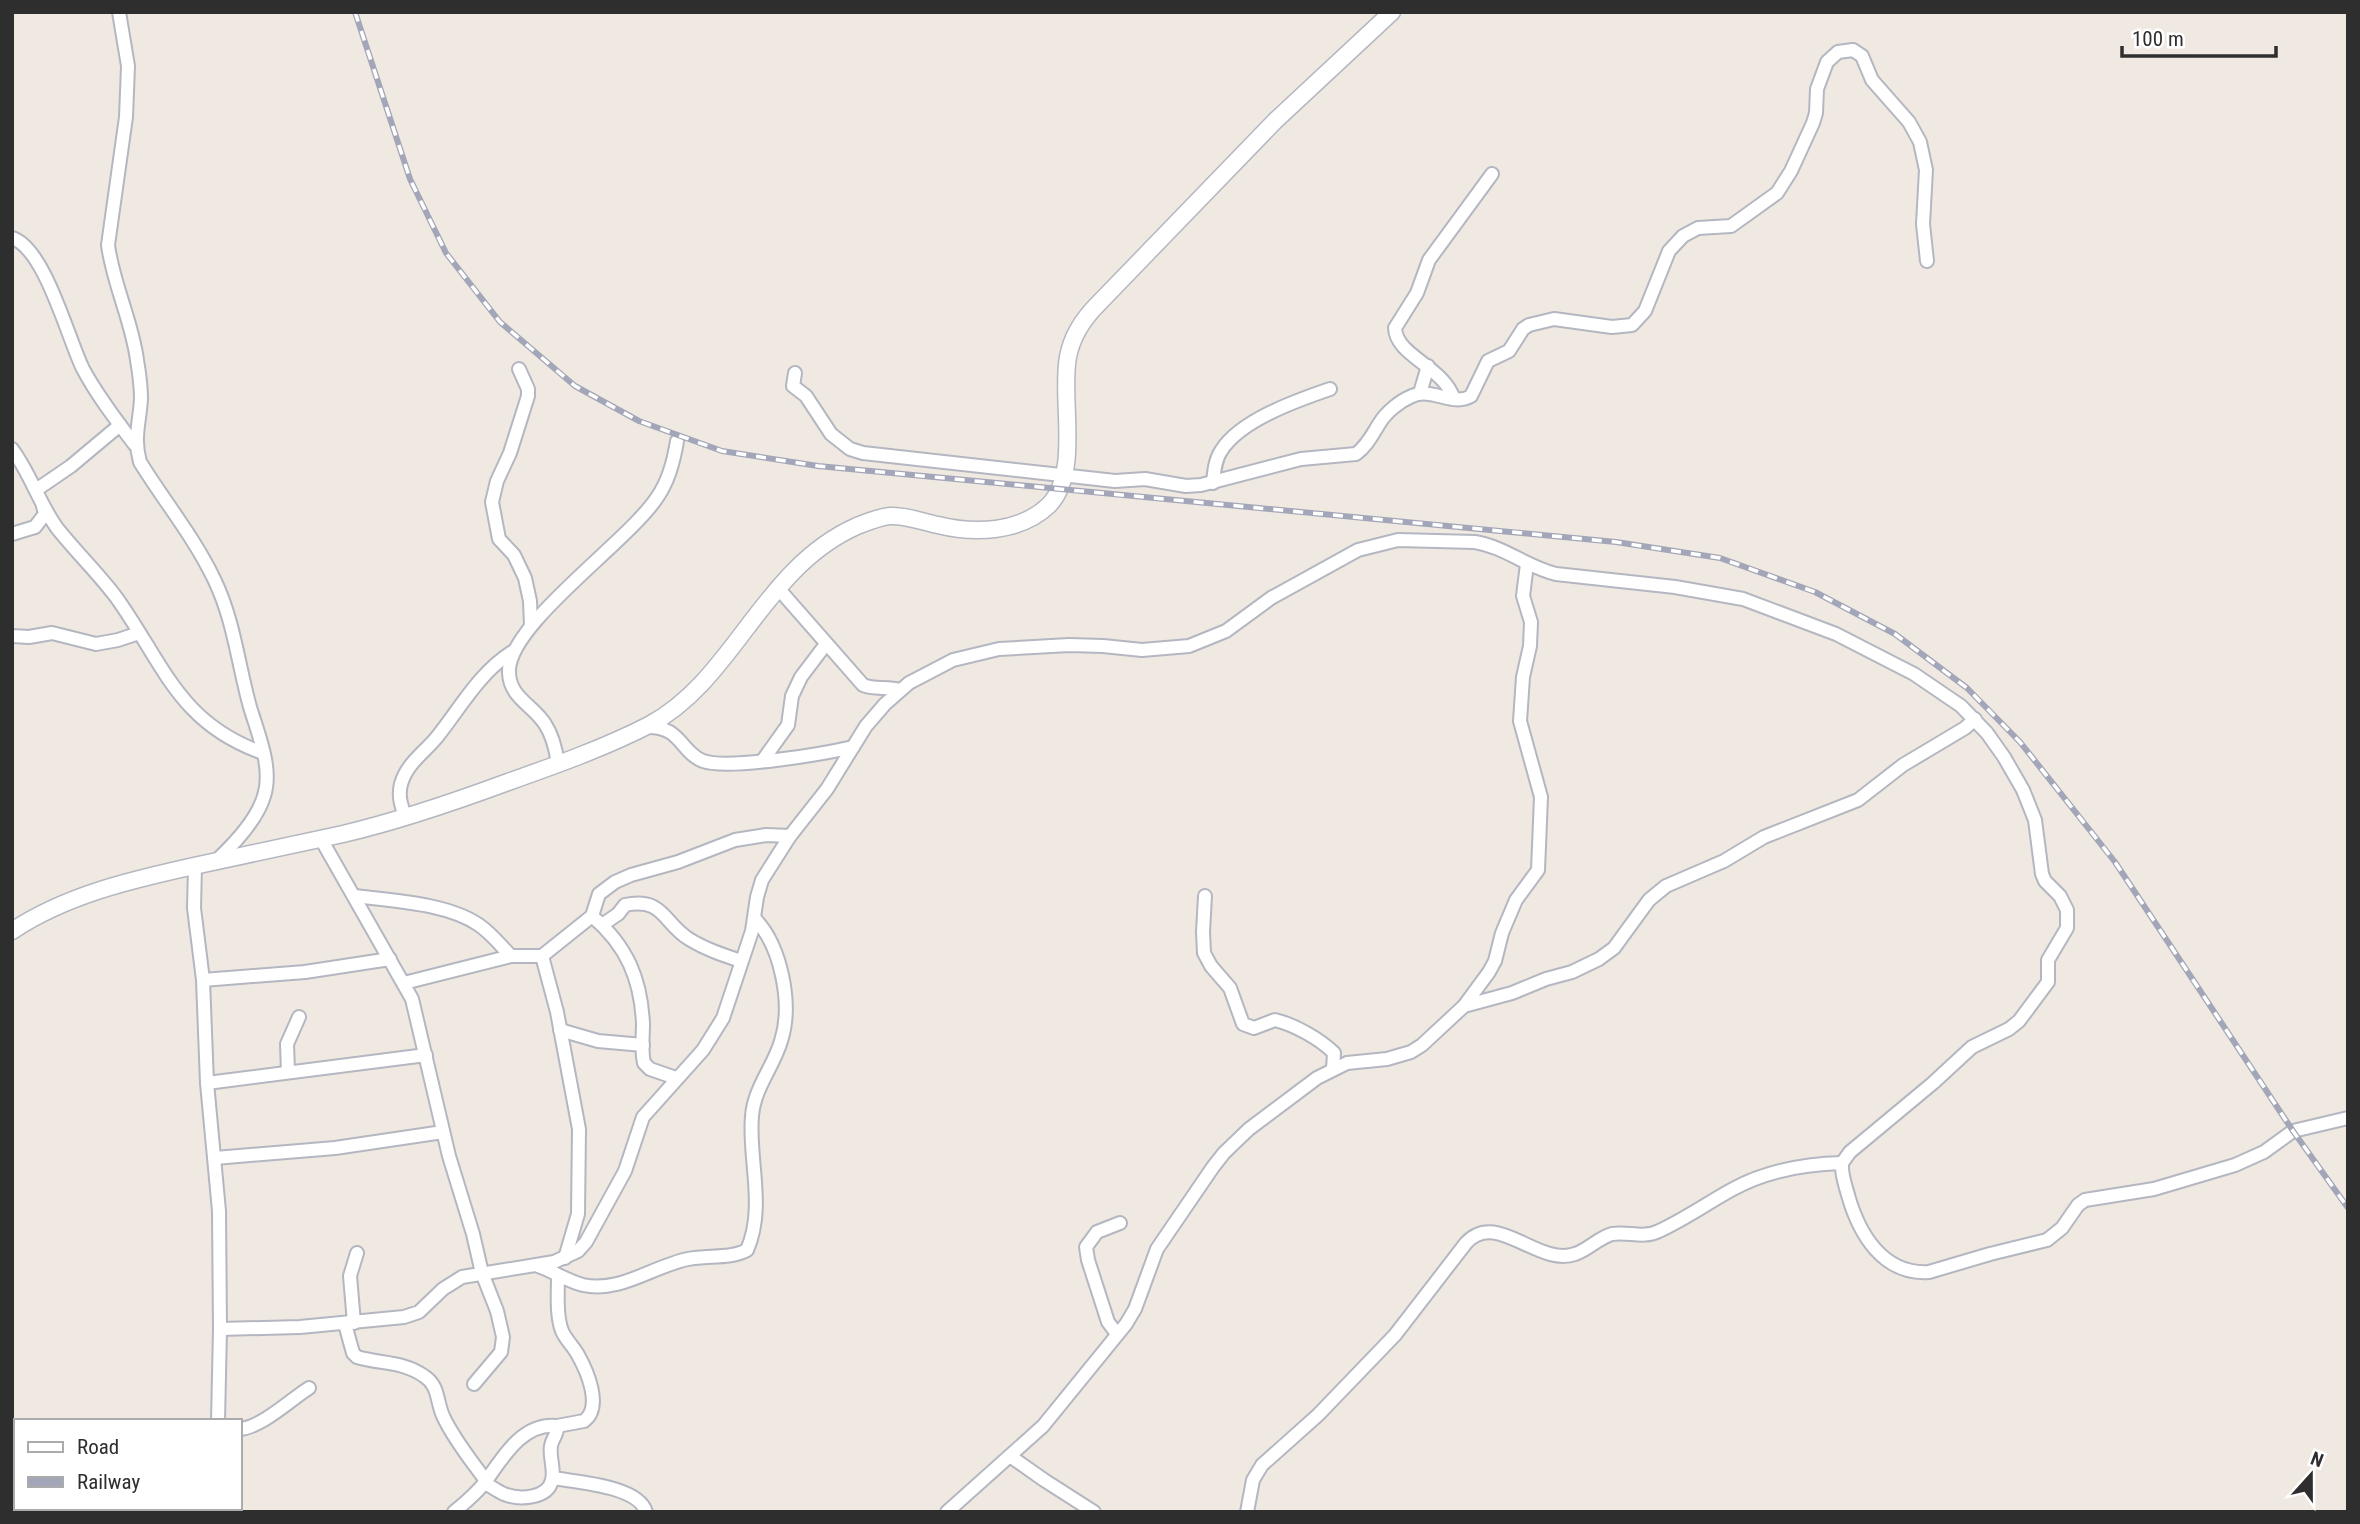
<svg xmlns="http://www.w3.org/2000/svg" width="2360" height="1524" font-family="'Roboto Condensed',sans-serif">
  <rect width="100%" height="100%" fill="#efe9e1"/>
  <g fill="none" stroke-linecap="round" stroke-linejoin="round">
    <defs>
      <g id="minor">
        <path d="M119 12 128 66 126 117 108 245C113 284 132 321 137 360 139 372 141 386 141 398 140 422 133 437 140 462 164 501 194 537 214 579 234 620 238 664 250 707 258 734 273 768 264 796 257 820 235 843 217 860"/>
        <path d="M12 238C45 248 68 339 83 369 98 397 117 421 135 445"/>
        <polyline points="519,369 528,389 528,396 510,453 497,481 492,502 499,539 514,555 525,578 530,601 531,626"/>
        <path d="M795 373 793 386 806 396 831 434 850 449 863 453 1115 481 1145 479 1186 486 1201 485 1301 459 1356 454C1367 446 1372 435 1379 424 1386 412 1400 401 1412 396 1432 387 1453 407 1471 396L1488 361 1509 351 1523 329 1529 325 1554 319 1612 327 1632 325 1645 311 1669 251 1683 236 1698 228 1731 226 1777 193 1791 171 1813 123 1816 113 1817 89 1827 62 1838 52 1853 50 1862 56 1872 80 1909 122 1920 142 1926 170 1923 224 1927 261"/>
        <polyline points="1420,393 1428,366"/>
        <path d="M1454 399C1443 366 1396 356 1395 328L1417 293 1429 260 1492 174"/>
        <path d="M12 449C30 473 39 503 57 528 76 552 98 573 116 597 164 664 178 723 263 753"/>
        <path d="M1213 483C1214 472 1215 460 1221 451 1240 420 1298 400 1330 389"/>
        <polyline points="36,490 71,466 120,425"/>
        <polyline points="12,534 35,527 45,514 43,506"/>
        <path d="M777 587 863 685C874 690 888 686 900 690"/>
        <polyline points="12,636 29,637 52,633 96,644 118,640 139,633"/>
        <path d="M645 727C681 725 680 752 703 761 728 770 823 754 853 747"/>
        <polyline points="763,760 788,725 792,696 801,677 826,644"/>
        <path d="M558 764C556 750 553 736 545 724 533 705 510 698 509 673 506 625 630 541 658 496 669 480 674 460 677 441"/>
        <path d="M405 816C401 805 398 796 401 784 407 763 424 753 437 737 461 707 479 673 512 652"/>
        <polyline points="321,839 412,999 449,1156 473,1234 482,1273 497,1311 503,1337 501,1352 474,1384"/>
        <polyline points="195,866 194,908 203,980 207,1083 219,1211 220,1329 218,1421"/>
        <path d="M355 896C392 901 447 903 479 925 491 933 501 946 511 956"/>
        <path d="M1205 896 1203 932 1204 953 1211 966 1230 988 1243 1024 1254 1028 1275 1020C1295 1025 1320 1039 1334 1053L1333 1069"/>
        <path d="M592 916C627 946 641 979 643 1024 643 1037 641 1050 644 1063L650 1069 676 1078"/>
        <path d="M602 925 618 914 625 905C664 897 663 923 689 939 705 949 723 955 741 961"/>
        <polyline points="542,956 557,1012 579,1129 578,1214 565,1258"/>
        <polyline points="203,980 305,972 390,959"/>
        <polyline points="404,983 511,956 542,956 592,916 599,894 615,882 631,875 678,862 735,840 766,835 790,836"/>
        <polyline points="1464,1006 1489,972 1495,961 1502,933 1516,900 1538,870 1541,797 1520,721 1523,677 1530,646 1531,622 1523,596 1527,564"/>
        <polyline points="560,1030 598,1041 643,1045"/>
        <polyline points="288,1072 287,1044 299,1017"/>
        <polyline points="207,1083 426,1055"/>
        <polyline points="215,1158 335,1148 443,1132"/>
        <path d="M538 1266C553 1271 567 1281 583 1285 621 1293 653 1266 688 1259 707 1255 731 1259 747 1250 766 1207 748 1158 752 1116 754 1088 774 1066 781 1041 793 1004 781 946 755 919"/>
        <polyline points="354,1323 350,1276 357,1253"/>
        <path d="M345 1324 353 1353 357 1357C380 1364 403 1361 424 1376 440 1386 436 1403 444 1418 455 1441 471 1460 486 1481"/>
        <path d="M220 1329 300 1327 404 1317 419 1312 443 1289 462 1277 554 1262 578 1251 586 1242 625 1171 643 1117 703 1050 723 1018 752 931 757 897 762 880 790 836 827 789 866 726 885 704 909 683 953 660 999 649 1069 645 1103 646 1142 650 1189 646 1226 631 1271 598 1358 550 1398 540 1475 542C1505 547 1527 567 1556 574L1675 587 1743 599 1836 634 1914 674 1961 706 1987 733 2004 757 2023 790 2035 820 2042 874 2045 881 2060 896 2067 910V928L2048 960V982L2019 1021 2009 1029 1972 1047 1933 1083 1850 1152 1842 1163"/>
        <polyline points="1117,1334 1108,1322 1088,1260 1086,1247 1097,1232 1120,1223"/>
        <path d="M240 1429C262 1427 290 1400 309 1388"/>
        <polyline points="1010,1456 1044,1480 1094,1512"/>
        <polyline points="12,1475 16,1475"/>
        <path d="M553 1478C576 1482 639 1486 646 1512"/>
        <path d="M484 1483C491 1486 497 1491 504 1494 519 1500 548 1499 552 1480 555 1469 549 1457 551 1446 552 1438 558 1435 557 1426L584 1421C603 1407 587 1371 578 1355 573 1346 566 1340 562 1331 556 1315 558 1293 558 1276"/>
        <polyline points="207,1512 207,1508"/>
        <path d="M454 1512C466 1502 477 1493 486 1481 503 1457 523 1422 557 1426"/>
        <polyline points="947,1512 1043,1426 1126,1324 1135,1309 1157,1249 1213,1167 1224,1153 1249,1129 1317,1078 1347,1063 1387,1059 1411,1052 1422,1045 1464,1006 1512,993 1546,979 1572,972 1599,959 1614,948 1649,900 1666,886 1724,861 1764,837 1858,800 1903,765 1965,728 1975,719"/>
        <path d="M1247 1512 1253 1480 1262 1465 1318 1415 1395 1335 1466 1243C1496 1209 1538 1267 1575 1254 1588 1250 1598 1238 1612 1234 1628 1231 1643 1239 1659 1231 1685 1219 1709 1202 1733 1189 1766 1171 1805 1164 1842 1163 1841 1174 1845 1184 1848 1195 1859 1234 1883 1275 1929 1272L1990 1254 2047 1240 2062 1228 2078 1205 2085 1200 2154 1189 2235 1165 2264 1152 2293 1131 2348 1118"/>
      </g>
      <path id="tertiary" d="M12 931C66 895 131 880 194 866 243 855 293 845 343 834 398 821 454 802 508 782 556 765 604 748 649 725 735 679 762 568 857 526 867 522 879 517 890 516 906 515 922 522 938 525 974 534 1020 533 1049 505 1081 472 1060 398 1068 357 1072 335 1083 319 1098 304L1275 121 1392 12"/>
    </defs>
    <use href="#minor" stroke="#b4b7c1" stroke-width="16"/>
    <use href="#tertiary" stroke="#b4b7c1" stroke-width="19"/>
    <use href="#minor" stroke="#fff" stroke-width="12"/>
    <use href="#tertiary" stroke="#fff" stroke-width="16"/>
    <defs>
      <polyline id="rail" points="355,12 410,179 446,253 500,322 575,386 639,421 722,451 818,466 1616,542 1720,558 1815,592 1895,634 1967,688 2020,742 2115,862 2293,1131 2348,1208"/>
    </defs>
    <use href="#rail" stroke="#a3a6b8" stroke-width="6"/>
    <use href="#rail" stroke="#fff" stroke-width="3.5" stroke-dasharray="10" stroke-linecap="butt"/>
  </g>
  <rect width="2360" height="1524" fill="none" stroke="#2e2e2e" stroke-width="28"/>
  <rect x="14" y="1419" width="228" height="91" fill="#ffffff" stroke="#ababab" stroke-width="2"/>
  <rect x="28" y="1442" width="35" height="10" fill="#ffffff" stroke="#ababab" stroke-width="2"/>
  <text x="77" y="1454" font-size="21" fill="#2e2e2e">Road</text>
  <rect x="28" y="1477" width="35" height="10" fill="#a3a6b8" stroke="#ababab" stroke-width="2"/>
  <text x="77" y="1489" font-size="21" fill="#2e2e2e">Railway</text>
  <g transform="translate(2311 1475) rotate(21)" stroke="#ffffff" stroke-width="5" paint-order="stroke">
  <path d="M0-5L12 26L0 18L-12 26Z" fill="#2e2e2e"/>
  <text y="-10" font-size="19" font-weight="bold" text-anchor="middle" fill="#2e2e2e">N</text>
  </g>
  <path d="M2122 46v10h154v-10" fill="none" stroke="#2e2e2e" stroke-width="3.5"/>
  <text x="2132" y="46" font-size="21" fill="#2e2e2e" stroke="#ffffff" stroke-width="5" paint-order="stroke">100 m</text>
</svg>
